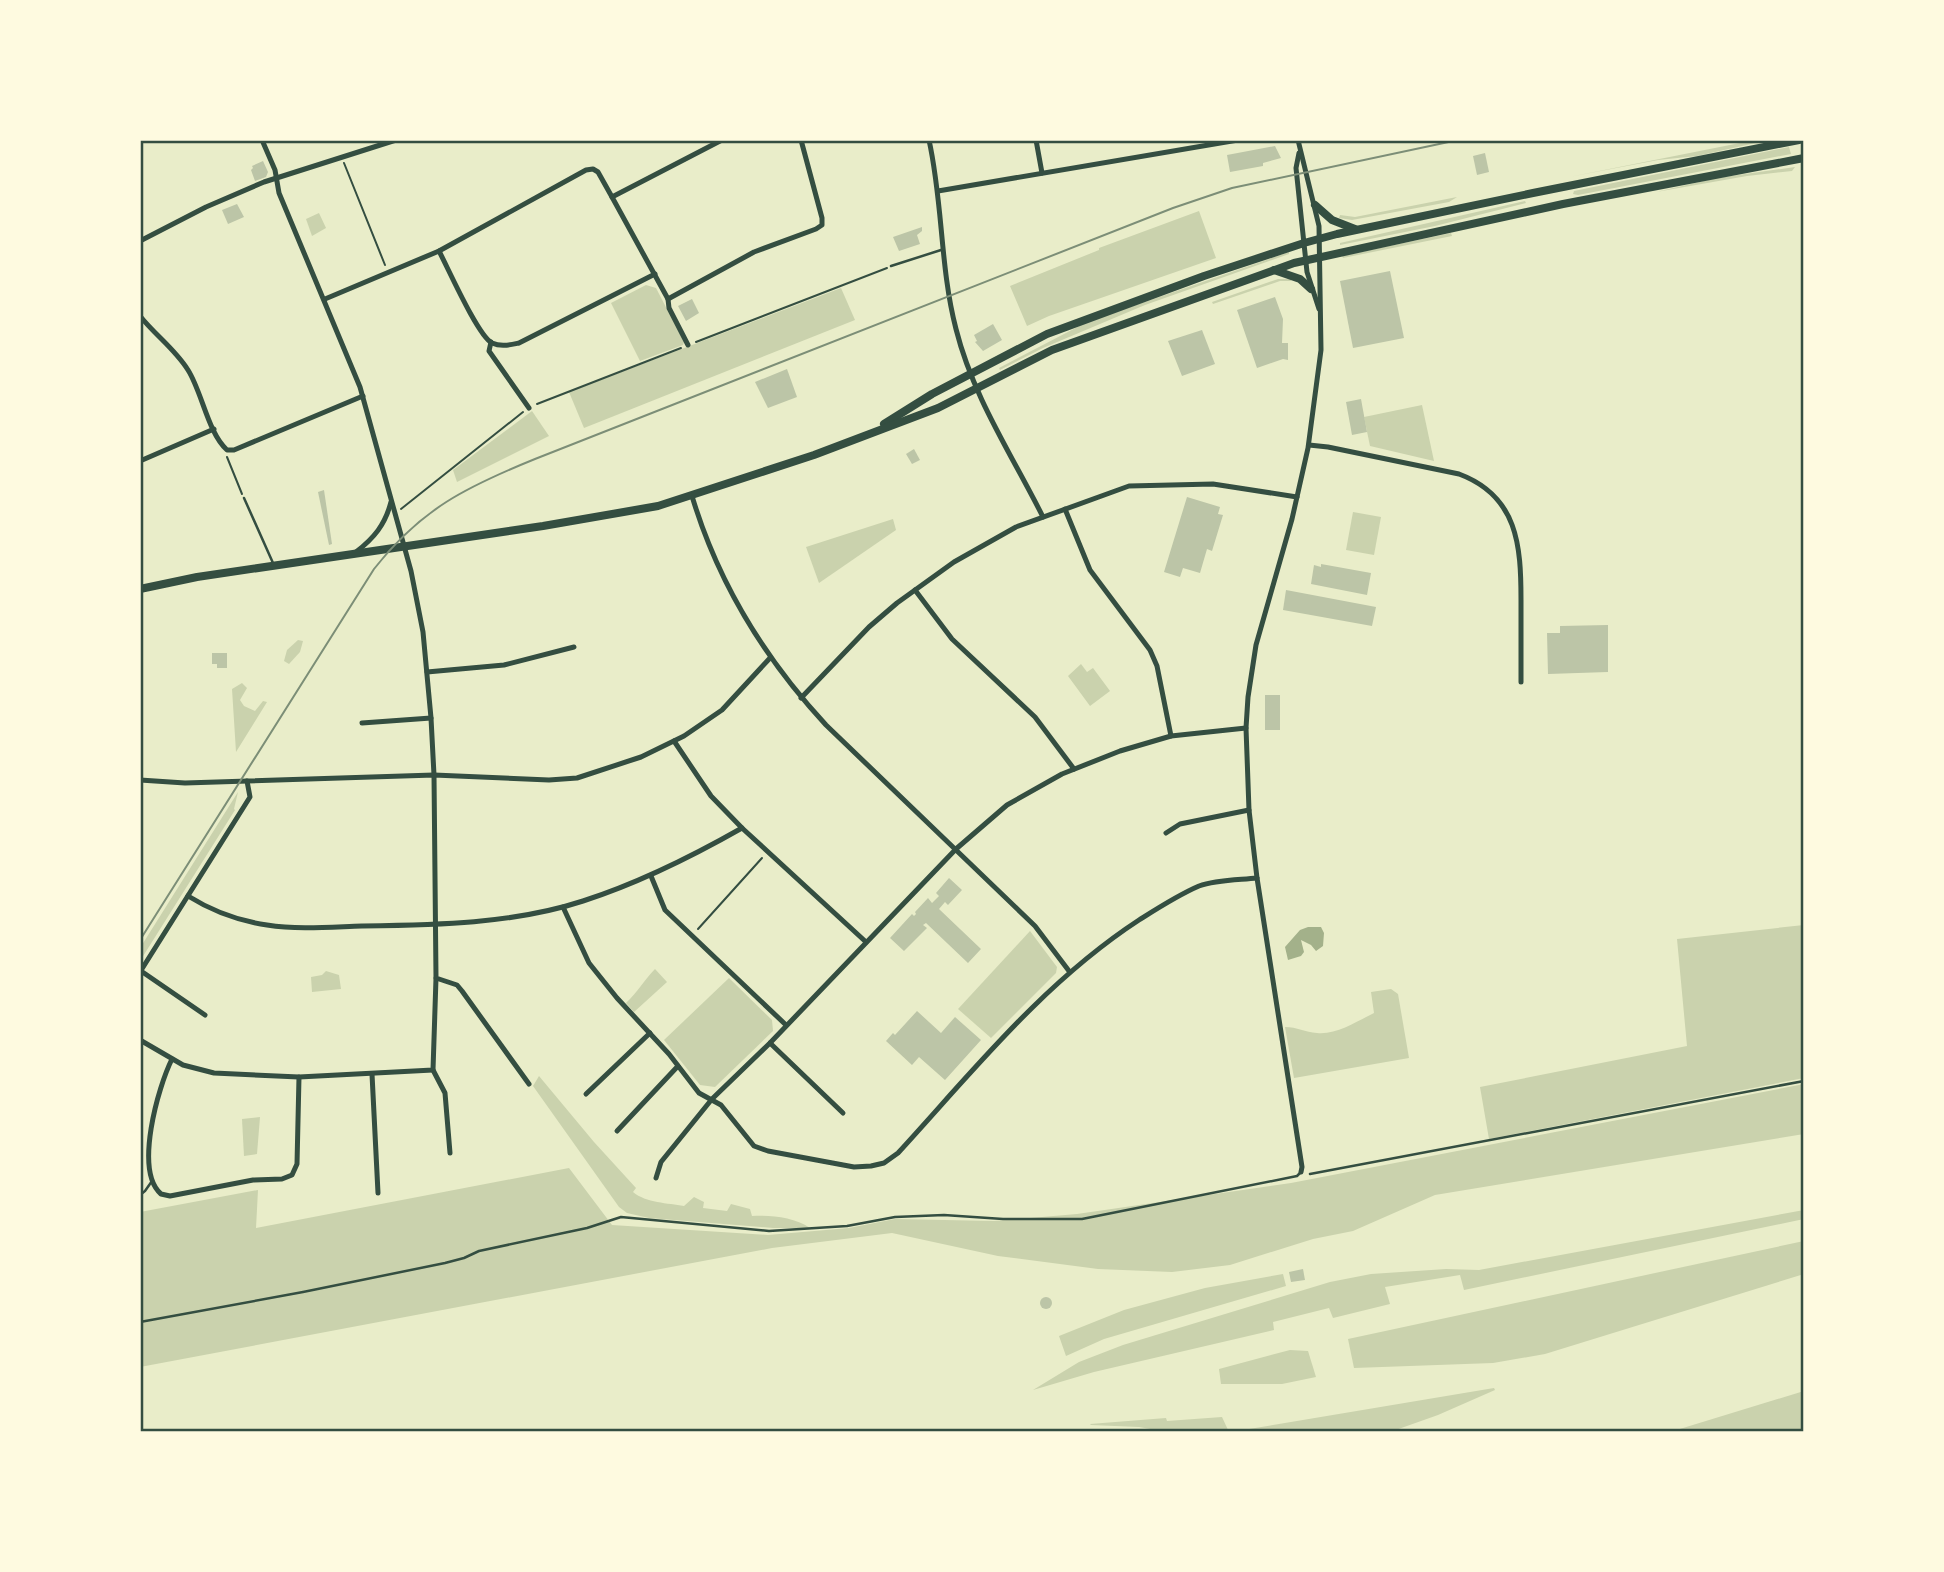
<svg xmlns="http://www.w3.org/2000/svg" width="1944" height="1572" font-family="Mulish,sans-serif">
  <rect width="100%" height="100%" fill="#e9edc9"/>
  <g fill="#cad2ad">
    <polygon points="1755,140 1769,140 1697,156 1658,160 1569,177"/>
    <polygon points="1789,147 1791,154 1578,195 1573,194 1574,191"/>
    <polygon points="1795,167 1792,171 1747,176 1656,192 1717,178"/>
    <polygon points="1457,197 1449,202 1352,220 1339,218 1340,215 1355,217"/>
    <polygon points="1525,201 1526,203 1435,226 1340,245 1340,243"/>
    <polygon points="1199,211 1216,258 1049,316 1027,326 1010,286 1099,250 1099,248"/>
    <polygon points="319,213 326,228 312,236 306,219"/>
    <polygon points="1451,233 1452,236 1343,258 1342,256"/>
    <polygon points="1289,252 1289,254 1145,305 1043,348 1000,370 999,368 1087,322"/>
    <polygon points="1278,279 1292,279 1291,281 1280,281 1213,304 1212,302"/>
    <polygon points="646,285 656,288 684,342 683,345 640,361 611,303"/>
    <polygon points="841,288 855,320 584,428 569,392"/>
    <polygon points="1422,405 1434,461 1370,446 1364,417"/>
    <polygon points="532,411 549,436 457,482 453,470"/>
    <polygon points="1353,512 1381,517 1374,555 1346,550"/>
    <polygon points="893,519 896,530 819,583 806,547"/>
    <polygon points="298,640 303,641 300,652 289,664 284,661 287,650"/>
    <polygon points="1081,664 1087,672 1093,668 1110,691 1090,706 1068,676"/>
    <polygon points="242,683 247,688 240,700 244,706 255,711 263,701 267,702 236,752 232,689"/>
    <polygon points="238,792 234,809 235,810 140,961 140,948"/>
    <polygon points="1804,925 1804,1078 1489,1139 1480,1087 1687,1046 1677,939"/>
    <polygon points="1030,931 1057,967 1056,973 991,1038 958,1009"/>
    <path d="M655 969 667 982 634 1012 626 1003C638 992 644 980 655 969Z"/>
    <polygon points="326,971 339,975 341,989 312,992 311,977 322,975"/>
    <polygon points="729,978 772,1020 773,1031 715,1087 700,1085 664,1040"/>
    <path d="M1391 989 1398 994 1409 1058 1294 1078 1285 1027C1297 1027 1305 1032 1317 1033 1337 1035 1357 1021 1374 1013L1371 992Z"/>
    <path d="M539 1076 594 1142 636 1188 633 1192C646 1203 668 1203 684 1206L694 1197 704 1202 703 1208 727 1211 731 1204 750 1209 752 1216C771 1215 794 1217 810 1228H773L649 1218 627 1213 619 1207 533 1086Z"/>
    <polygon points="1804,1084 1804,1134 1435,1195 1353,1231 1313,1239 1230,1265 1172,1272 1098,1269 998,1256 892,1233 772,1248 140,1367 140,1212 258,1190 256,1228 569,1168 612,1225 768,1235 849,1228 895,1219 994,1221 1077,1214 1291,1183"/>
    <polygon points="260,1117 257,1154 244,1156 242,1119"/>
    <polygon points="1804,1210 1804,1219 1464,1290 1460,1275 1385,1287 1390,1304 1333,1318 1329,1308 1273,1322 1274,1330 1094,1372 1033,1390 1079,1362 1123,1345 1330,1282 1371,1274 1446,1269 1479,1270"/>
    <polygon points="1804,1241 1804,1274 1545,1354 1493,1363 1354,1368 1348,1339"/>
    <polygon points="1283,1274 1286,1286 1104,1339 1066,1356 1059,1336 1124,1310 1205,1288"/>
    <polygon points="1290,1350 1308,1351 1316,1377 1282,1384 1221,1384 1219,1369"/>
    <polygon points="1494,1388 1495,1390 1438,1415 1390,1432 1167,1432 1139,1427 1091,1425 1090,1424 1166,1418 1167,1421 1222,1417 1229,1432 1237,1431"/>
    <polygon points="1804,1391 1804,1432 1670,1432"/>
  </g>
  <polygon fill="#a3b18a" points="1308,927 1321,927 1324,933 1323,946 1316,951 1311,945 1301,940 1304,952 1301,956 1288,960 1285,947 1300,930"/>
  <g fill="#bcc5a7">
    <polygon points="1275,146 1281,158 1263,163 1263,166 1230,172 1227,155"/>
    <polygon points="1485,153 1489,172 1477,175 1473,156"/>
    <polygon points="263,161 268,172 266,177 255,181 251,170 253,168 252,166"/>
    <polygon points="237,204 244,217 228,224 222,210"/>
    <polygon points="922,227 922,231 917,235 920,244 899,251 893,237"/>
    <polygon points="1390,271 1404,338 1353,348 1340,281"/>
    <polygon points="1275,297 1283,319 1282,343 1288,343 1288,360 1283,359 1257,368 1237,310"/>
    <polygon points="692,299 699,313 686,321 678,306"/>
    <polygon points="993,324 1002,340 983,351 975,342 977,341 974,335"/>
    <polygon points="1202,330 1215,364 1182,376 1168,341"/>
    <polygon points="787,369 797,397 768,408 755,382"/>
    <polygon points="1361,399 1367,432 1352,435 1346,402"/>
    <polygon points="914,449 920,460 912,464 906,454"/>
    <polygon points="324,490 332,544 329,545 318,492"/>
    <polygon points="1187,497 1220,507 1218,514 1223,515 1212,551 1207,549 1200,573 1183,568 1180,577 1164,572"/>
    <polygon points="1321,564 1371,573 1367,595 1311,584 1314,565 1321,567"/>
    <polygon points="1286,590 1376,607 1372,626 1283,610"/>
    <polygon points="1608,625 1608,672 1548,674 1547,633 1560,633 1560,626"/>
    <polygon points="212,653 227,653 227,668 217,668 217,664 212,664"/>
    <rect x="1265" y="695" width="15" height="35"/>
    <polygon points="949,878 962,890 948,905 945,902 939,909 981,949 968,963 926,923 923,925 927,928 904,951 890,938 912,914 914,916 916,914 915,912 928,898 932,903 939,896 936,893"/>
    <polygon points="917,1011 941,1033 955,1017 981,1040 945,1080 919,1057 912,1065 886,1041 893,1033 895,1035"/>
    <polygon points="1303,1269 1305,1280 1291,1282 1289,1272"/>
    <circle cx="1046" cy="1303" r="6"/>
  </g>
  <g fill="none" stroke-linecap="round" stroke-linejoin="round">
    <g stroke="#344e41" stroke-width="2">
      <polyline points="344,163 385,265"/>
      <polyline points="696,342 887,268"/>
      <polyline points="537,404 681,348"/>
      <polyline points="227,457 242,494"/>
      <polyline points="401,509 523,412"/>
      <polyline points="698,929 762,858"/>
    </g>
    <g stroke="#344e41" stroke-width="2.5">
      <polyline points="891,266 941,250"/>
      <polyline points="244,498 273,563"/>
      <polyline points="1310,1174 1804,1081"/>
      <polyline points="140,1195 145,1191 152,1181"/>
      <polyline points="140,1322 303,1292 445,1263 464,1258 479,1251 587,1228 621,1217 769,1231 847,1226 895,1217 944,1215 1003,1219 1082,1219 1297,1176 1301,1172"/>
    </g>
    <g stroke="#344e41" stroke-width="5">
      <polyline points="262,140 275,170 279,193 360,387 411,571 423,632 431,718 434,775 436,978 457,985 462,991 529,1084"/>
      <path d="M929 140C943 203 940 268 956 329 973 397 1012 455 1043 517"/>
      <polyline points="1036,140 1042,173"/>
      <polyline points="1298,140 1319,226 1321,350 1308,448 1292,519 1256,645 1248,697 1246,728 1249,810 1257,878 1302,1167 1301,1172"/>
      <polyline points="1299,153 1296,168 1307,272 1319,309"/>
      <polyline points="938,191 1238,140"/>
      <polyline points="612,197 722,140"/>
      <polyline points="140,241 206,207 264,182 396,140"/>
      <path d="M439 251C448 268 478 336 492 343 501 347 509 345 519 343L655 274"/>
      <polyline points="325,299 439,251 586,170 593,169 598,172 612,197 668,299 669,308 688,345"/>
      <polyline points="668,299 754,252 816,229 822,225 822,218 801,140"/>
      <path d="M140 316C155 335 175 349 188 370 202 392 208 433 227 450H234L363 396"/>
      <polyline points="491,342 489,351 529,408"/>
      <path d="M1309 445 1328 447 1459 474C1518 496 1521 546 1521 600 1521 628 1521 655 1521 682"/>
      <polyline points="140,461 214,429"/>
      <path d="M692 496C718 583 765 659 826 725L1035 926 1069 971"/>
      <polyline points="1065,509 1090,570 1150,650 1157,666 1171,736"/>
      <path d="M356 552C374 538 385 525 391 502"/>
      <polyline points="915,590 952,639 1035,717 1074,769"/>
      <polyline points="427,672 504,665 574,647"/>
      <polyline points="801,698 869,627 897,603 954,562 1016,527 1129,486 1213,484 1297,497"/>
      <polyline points="362,723 431,718"/>
      <polyline points="674,741 711,796 742,828 866,942"/>
      <polyline points="140,780 185,783 434,775 549,780 577,778 641,757 684,736 722,710 770,658"/>
      <polyline points="1166,833 1180,824 1249,810"/>
      <polyline points="651,876 665,910 786,1025"/>
      <path d="M188 896C212 911 239 921 267 925 298 930 331 927 362 926 435 925 513 924 583 901 639 883 691 857 742 828"/>
      <path d="M563 907 589 963 617 998 669 1054 699 1093 721 1105 754 1146 768 1151 854 1167 871 1166 884 1163 898 1153C974 1070 1044 982 1139 920 1158 908 1178 895 1199 886 1216 880 1239 880 1257 878"/>
      <polyline points="141,971 205,1015"/>
      <polyline points="140,972 250,797 247,781"/>
      <polyline points="140,1040 183,1065 214,1073 299,1077 433,1070 436,978"/>
      <polyline points="770,1043 843,1113"/>
      <path d="M172 1059C158 1087 134 1171 161 1194L170 1196 253 1180 282 1179 292 1175 297 1164 299 1077"/>
      <polyline points="433,1070 445,1093 450,1153"/>
      <polyline points="372,1074 378,1193"/>
      <polyline points="586,1094 650,1033"/>
      <polyline points="617,1131 678,1066"/>
      <polyline points="656,1178 661,1162 712,1099 770,1043 956,849 1007,805 1062,774 1120,751 1171,736 1246,728"/>
    </g>
    <g stroke="#344e41" stroke-width="8">
      <polyline points="1315,205 1332,220 1355,229"/>
      <polyline points="1274,270 1300,279 1311,289"/>
      <polyline points="884,424 932,394 1047,334 1204,276 1304,243 1337,234 1533,193 1799,140"/>
      <polyline points="140,589 197,577 543,526 658,506 814,455 938,408 1052,350 1294,263 1563,204 1804,158"/>
    </g>
    <path stroke="#7c8e77" stroke-width="2" d="M140 940 374 569C421 509 466 487 535 459L1173 208 1232 188 1458 140"/>
  </g>
  <rect width="1944" height="1572" fill="none" stroke="#fefae0" stroke-width="284"/>
  <rect x="142" y="142" width="1660" height="1288" fill="none" stroke="#344e41" stroke-width="2.5"/>
</svg>
